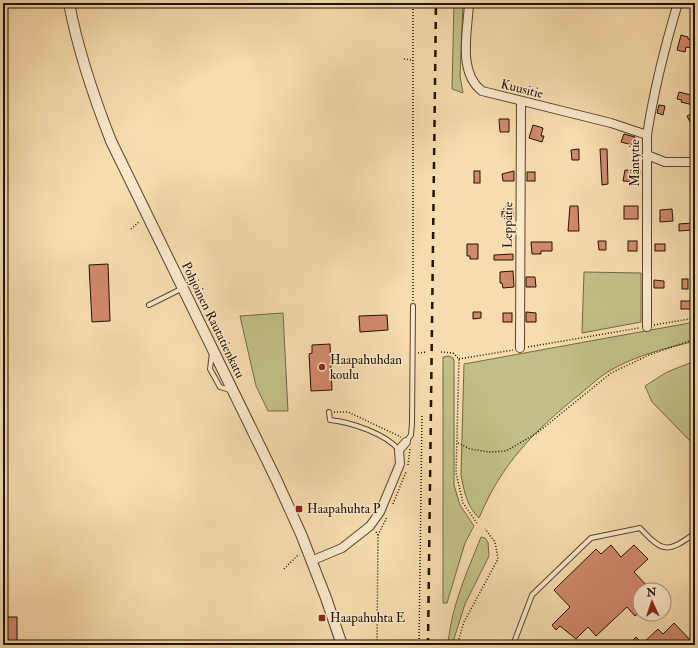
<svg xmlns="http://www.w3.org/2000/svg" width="698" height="648" font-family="'IM FELL Double Pica',serif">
  <rect width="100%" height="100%" fill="#f6dcae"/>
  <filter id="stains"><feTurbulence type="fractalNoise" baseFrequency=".005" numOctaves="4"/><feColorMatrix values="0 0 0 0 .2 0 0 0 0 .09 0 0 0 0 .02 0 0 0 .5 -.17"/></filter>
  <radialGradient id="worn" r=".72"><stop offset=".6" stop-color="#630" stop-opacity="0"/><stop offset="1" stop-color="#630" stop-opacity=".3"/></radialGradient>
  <g fill="#c1bf87" stroke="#726844">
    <polygon points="454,3 463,3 460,76 463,93 452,89"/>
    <polygon points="584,272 641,273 641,322 582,333"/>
    <polygon points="283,313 288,411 268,411 256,386 240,316"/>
    <path d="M695 322V341C667 348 637 355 611 370 600 376 590 386 580 394 534 431 502 463 479 518 467 507 464 491 461 475L464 364Z"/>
    <polygon points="449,356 453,358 454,361 454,485 460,505 474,526 465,543 447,603 443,603 443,357"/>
    <polygon points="695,361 695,446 652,402 645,386 667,372"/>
    <path d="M481 537 485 538 488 542 489 556 465 604 452 645H448C451 607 467 572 481 537Z"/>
  </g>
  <g fill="#d1896d" stroke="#241100">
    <polygon points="681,35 688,37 688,39 695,41 695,49 686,47 685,52 677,50"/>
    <polygon points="679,92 695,96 693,105 681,102 682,100 677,99"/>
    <polygon points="659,105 665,106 663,115 657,113"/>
    <polygon points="693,113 695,117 695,132 687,116"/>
    <polygon points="499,119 509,119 509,132 500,132"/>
    <polygon points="533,125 543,128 541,136 544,136 542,142 529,138"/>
    <polygon points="624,134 635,137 632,145 621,142"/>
    <polygon points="579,149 579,160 572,160 571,150"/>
    <polygon points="600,149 607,149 608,184 602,185"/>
    <polygon points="625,170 640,171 639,182 623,181"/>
    <rect x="474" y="171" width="6" height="12"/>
    <polygon points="514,171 514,181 503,181 502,174"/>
    <rect x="527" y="172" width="8" height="9"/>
    <polygon points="570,206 578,206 579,231 568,231"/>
    <rect x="624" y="206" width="14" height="13"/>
    <polygon points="505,207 513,207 513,217 502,217 502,211 505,211"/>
    <polygon points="672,209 673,221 660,222 660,210"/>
    <polygon points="692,223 692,230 679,231 679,224"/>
    <polygon points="598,241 606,241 606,250 599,250"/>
    <rect x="628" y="241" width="9" height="10"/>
    <polygon points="531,242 552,242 552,251 541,251 541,254 532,254"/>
    <polygon points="467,244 478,244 478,259 470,259 470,256 467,256"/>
    <rect x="655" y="244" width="10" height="7"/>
    <polygon points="513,254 513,260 494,260 494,255"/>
    <polygon points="108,264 110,321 92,322 89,265"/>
    <polygon points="513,271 514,287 503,288 502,283 500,283 500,272"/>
    <polygon points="526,277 535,277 536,287 526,287"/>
    <rect x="682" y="279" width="6" height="10"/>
    <polygon points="654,280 664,281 664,288 654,288"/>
    <rect x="681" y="301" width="11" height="8"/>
    <polygon points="473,312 481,312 481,318 473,319"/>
    <polygon points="526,312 536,313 536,322 526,322"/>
    <rect x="503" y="313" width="9" height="9"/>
    <polygon points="387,315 388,330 360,332 359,316"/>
    <polygon points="330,344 332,390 311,391 309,354 312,353 312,345"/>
    <polygon points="611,545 621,557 634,545 648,559 634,572 648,587 645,590 640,590 640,595 633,601 640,608 640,612 635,616 627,607 596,636 588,627 576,639 560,626 556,630 552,625 570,607 554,590 596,549 601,554"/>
    <rect x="3" y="617" width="14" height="28"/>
    <polygon points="674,623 695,645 676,645 671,640 666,645 628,645 636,637 642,644 658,629 663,634"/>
  </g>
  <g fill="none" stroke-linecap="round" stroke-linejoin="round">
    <defs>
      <g id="service">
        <polyline points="149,305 183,288"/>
        <polyline points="212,353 210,369 220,387 230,390"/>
        <path d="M329 412 330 420C351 422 386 434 399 450"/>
        <polyline points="406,442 411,435 412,423 413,306"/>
        <path d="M513 645 532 595 591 538 640 528C663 553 668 553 695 533"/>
      </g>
      <g id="minor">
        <path d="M469 3C468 30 457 72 482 91L611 123 647 135"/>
        <polyline points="647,155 665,162 695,162"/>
        <path d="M647 327V135C654 90 665 46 678 3"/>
        <polyline points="520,348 521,102"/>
        <polyline points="311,561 342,548 370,526 380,512 400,464 399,450 406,442"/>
      </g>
      <path id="tertiary" d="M69 3C78 51 93 95 111 141L276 479 301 534 326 598 342 645"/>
    </defs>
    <use href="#service" stroke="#58442c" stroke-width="6"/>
    <use href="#minor" stroke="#58442c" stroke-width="10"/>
    <use href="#tertiary" stroke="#58442c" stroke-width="12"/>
    <g stroke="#241100" stroke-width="1.5" stroke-dasharray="1 2" stroke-linecap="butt">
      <polyline points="404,59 412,60"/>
      <polyline points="131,229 140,221"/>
      <polyline points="413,301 413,3"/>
      <polyline points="654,325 695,318"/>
      <polyline points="528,347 639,328"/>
      <polyline points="441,352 453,353 459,359 456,473 463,503 477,523"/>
      <polyline points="418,353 427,352"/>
      <polyline points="459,359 513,350"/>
      <polyline points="334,412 348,412 401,437"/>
      <polyline points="458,443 470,449 489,452 506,451 537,433 611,373 649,355 695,339"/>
      <polyline points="408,465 410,449"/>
      <polyline points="393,504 406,472"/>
      <polyline points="376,532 378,535 377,645"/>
      <polyline points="378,535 387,517"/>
      <polyline points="284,569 299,554"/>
      <polyline points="419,645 422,414"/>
      <polyline points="457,645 464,622 498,559 495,542 485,529"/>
    </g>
    <use href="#service" stroke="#f9e8ca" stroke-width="4"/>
    <use href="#minor" stroke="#f9e8ca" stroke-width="8"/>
    <use href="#tertiary" stroke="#f9e8ca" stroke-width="10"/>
    <polyline stroke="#241100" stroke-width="2.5" stroke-dasharray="7 7" stroke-linecap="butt" points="428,645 436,3"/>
  </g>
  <g fill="#8f2418" stroke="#f9e8ca" stroke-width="1.5">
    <circle cx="322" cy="367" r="4"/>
    <rect x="295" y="505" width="8" height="8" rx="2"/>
    <rect x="318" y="614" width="8" height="8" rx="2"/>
  </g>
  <g text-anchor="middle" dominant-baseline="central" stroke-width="3" stroke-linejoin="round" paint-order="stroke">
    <g font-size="13" fill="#241100" stroke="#f9e8ca">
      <text transform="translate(522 89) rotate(14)">Kuusitie</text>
      <text transform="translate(635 163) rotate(-90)">Mäntytie</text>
      <text transform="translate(508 225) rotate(-89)">Leppätie</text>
      <text transform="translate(213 320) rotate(64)">Pohjoinen Rautatienkatu</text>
    </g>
    <g font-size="13" fill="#241100" stroke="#f9e8ca" text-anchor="start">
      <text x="330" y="360">Haapahuhdan<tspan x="330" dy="15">koulu</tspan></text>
      <text x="307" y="509">Haapahuhta P</text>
      <text x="330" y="618">Haapahuhta E</text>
    </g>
  </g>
  <rect width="698" height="648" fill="none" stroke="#f6dcae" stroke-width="16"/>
  <rect x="4" y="4" width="690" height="640" fill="none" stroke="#241100" stroke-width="2"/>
  <rect x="8" y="8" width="682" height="632" fill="none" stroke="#241100"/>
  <g transform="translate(652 602) rotate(357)"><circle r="19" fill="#f9e8ca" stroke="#a49279"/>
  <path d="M0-3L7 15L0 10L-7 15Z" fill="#8f2418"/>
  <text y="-6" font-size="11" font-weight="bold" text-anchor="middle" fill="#241100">N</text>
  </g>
  <rect width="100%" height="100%" filter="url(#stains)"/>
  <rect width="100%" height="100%" fill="url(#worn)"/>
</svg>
